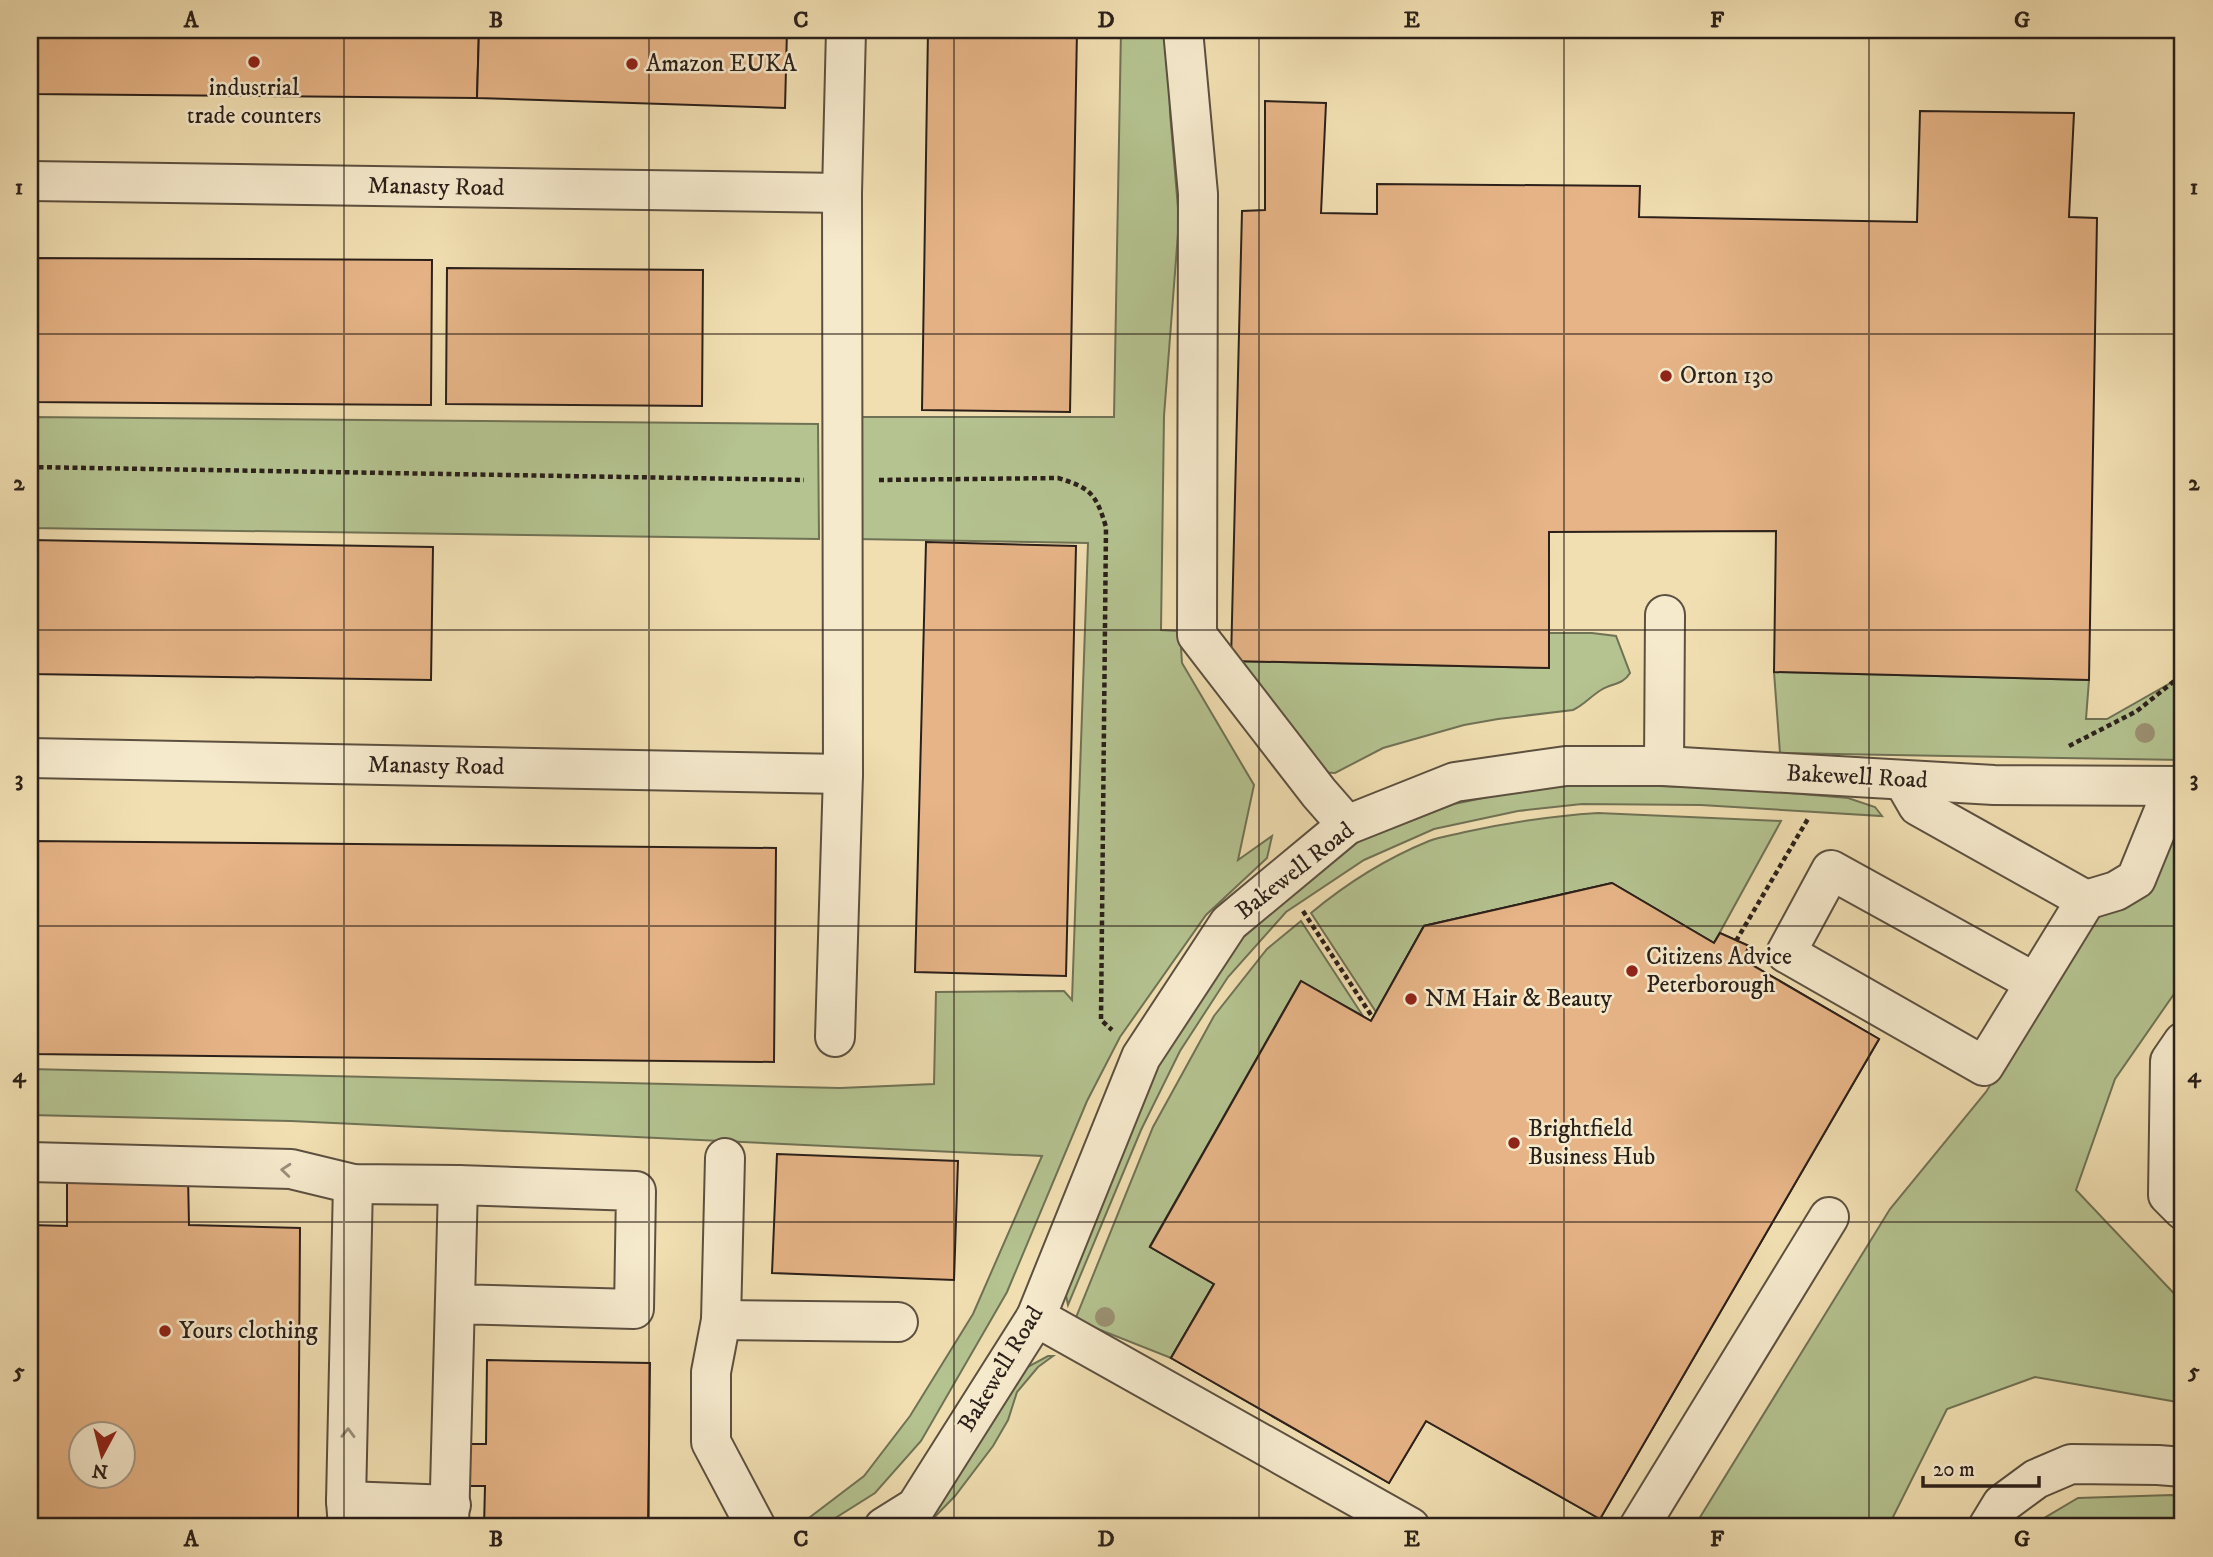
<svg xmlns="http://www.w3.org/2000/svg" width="2213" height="1557" font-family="'IM FELL DW Pica',serif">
  <rect width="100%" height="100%" fill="#f1dfb2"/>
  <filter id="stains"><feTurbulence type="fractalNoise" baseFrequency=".00286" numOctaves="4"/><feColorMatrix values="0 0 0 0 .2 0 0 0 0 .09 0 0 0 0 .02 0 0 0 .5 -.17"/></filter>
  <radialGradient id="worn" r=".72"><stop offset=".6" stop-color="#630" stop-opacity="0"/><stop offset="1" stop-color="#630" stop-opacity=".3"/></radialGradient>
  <g fill="#b4c390" stroke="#707255" stroke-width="2">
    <polygon points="1121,30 1168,30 1170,113 1179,220 1164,416 1161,630 1180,631 1182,663 1254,785 1238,860 1272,836 1267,858 1206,915 1120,1037 1087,1101 1007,1292 921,1441 875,1493 821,1527 797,1527 864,1476 910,1416 973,1314 1042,1156 291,1121 30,1115 30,1069 840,1088 934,1084 936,992 1064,991 1072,1000 1088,543 857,539 860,417 1114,417"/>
    <polygon points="30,417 818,424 819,539 30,528"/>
    <path d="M1549 633H1592L1616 636 1630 673C1623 685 1612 683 1601 690 1591 696 1584 705 1573 710L1498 719 1464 725 1383 748 1335 773 1319 772 1231 661 1548 668Z"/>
    <polygon points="1774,672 2089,680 2086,719 2107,719 2183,676 2183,760 1780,753"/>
    <polygon points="1603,784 1744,789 1848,798 1875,807 1882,816 1701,805 1582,804 1518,811 1434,829 1364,860 1286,912 1228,977 1180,1051 1141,1130 1068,1305 1063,1281 1147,1071 1236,940 1291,887 1357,842 1454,804 1507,793 1547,787"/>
    <path d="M1598 813 1781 821 1714 943 1612 883 1424 926 1376 1012 1311 913C1347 883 1385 859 1429 841 1440 837 1453 835 1465 832 1511 822 1550 816 1598 813Z"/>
    <polygon points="2171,836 2183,836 2183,981 2115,1079 2076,1190 2183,1303 2183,1403 2035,1377 1947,1409 1888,1527 1694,1527 1890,1209 1986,1092 2092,920 2146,894"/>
    <polygon points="1301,921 1363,1016 1300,982 1150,1246 1214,1284 1171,1358 1075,1320 1153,1127 1214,1016 1267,949"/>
    <polygon points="1048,1356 1053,1356 1038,1367 1017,1392 1008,1420 993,1446 955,1496 925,1527 901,1527 1022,1370"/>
    <polygon points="2172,1495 2183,1500 2183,1527 2029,1527 2078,1498"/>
  </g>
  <g fill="#e6b486" stroke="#2b201a" stroke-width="2" fill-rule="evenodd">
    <polygon points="30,30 479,30 477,98 30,94"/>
    <polygon points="479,30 787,30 785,108 477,98"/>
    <polygon points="928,30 1077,30 1070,412 922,410"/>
    <polygon points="1265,101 1326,103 1321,213 1377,214 1377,184 1640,186 1639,217 1917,222 1920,111 2074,113 2069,217 2097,218 2089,680 1774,672 1776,531 1549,532 1549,668 1231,661 1242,211 1265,210"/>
    <polygon points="30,258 432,260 431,405 30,402"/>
    <polygon points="447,268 703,270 702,406 446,404"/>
    <polygon points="30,540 433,547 431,680 30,674"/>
    <polygon points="926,542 1076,546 1066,976 915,972"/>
    <polygon points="30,841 776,848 774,1062 30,1054"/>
    <path d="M1612 883 1714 943 1720 933 1749 946 1742 959 1879 1039 1600 1519 1426 1421 1389 1483 1171 1358 1214 1284 1150 1247 1301 981 1371 1021 1424 926ZM1590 970 1650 1003 1589 1113 1455 1039 1476 1001ZM1336 1254 1380 1279 1343 1343 1299 1318Z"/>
    <polygon points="1612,883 1714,943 1720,933 1749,946 1742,959 1879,1039 1600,1519 1426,1421 1389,1483 1171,1358 1214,1284 1150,1247 1301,981 1371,1021 1424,926"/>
    <polygon points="777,1154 958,1161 954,1280 772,1273"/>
    <path d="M67 1173 188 1175 189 1225 300 1228 298 1527H30V1225L67 1226ZM80 1434H122V1476H80Z"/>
    <polygon points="487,1360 650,1363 648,1527 484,1527 485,1486 469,1486 469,1444 486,1444"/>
  </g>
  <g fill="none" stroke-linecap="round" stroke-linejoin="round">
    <defs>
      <g id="minor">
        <polyline points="1183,30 1198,194 1197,635 1319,793 1347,825"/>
        <polyline points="30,181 842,193"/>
        <polyline points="30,758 843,774"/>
        <polyline points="1664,766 1665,615"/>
        <polyline points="1903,780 1918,806 2086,900"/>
        <polyline points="2034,982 1831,870 1786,953 1984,1066 2086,900 2116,891 2136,879 2174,786"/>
        <polyline points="835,1037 843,774 842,193 846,30"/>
        <polyline points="2183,1042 2170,1061 2168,1195 2183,1210"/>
        <polyline points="725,1158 721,1320 711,1372 711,1442 756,1527"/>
        <polyline points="30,1162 291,1169 353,1184 458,1185"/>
        <polyline points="1036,1317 1410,1527"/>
        <polyline points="721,1320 898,1322"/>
        <polyline points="346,1501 451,1505"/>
        <polyline points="348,1527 346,1501 353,1184"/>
        <polyline points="449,1527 458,1185 636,1191 634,1309 455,1304"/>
        <polyline points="884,1527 916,1507 1036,1317 1141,1057 1229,923 1347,825 1455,782 1566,766 1664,766 1994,785 2183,786"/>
        <polyline points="1639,1527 1829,1217"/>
        <polyline points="1988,1527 2002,1504 2036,1479 2071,1464 2158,1465 2183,1467"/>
      </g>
    </defs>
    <use href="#minor" stroke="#5c5040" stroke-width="42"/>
    <g stroke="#2b201a" stroke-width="4.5" stroke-dasharray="5 3.5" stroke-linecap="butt">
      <polyline points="30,467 804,480"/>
      <path d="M879 480 1058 478C1091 488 1096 494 1106 527L1101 1020 1112 1030"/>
      <polyline points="2069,746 2137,711 2183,674"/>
      <polyline points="1303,911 1373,1018"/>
      <polyline points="1736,941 1809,817"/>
    </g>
    <use href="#minor" stroke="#f6eacd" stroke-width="38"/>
  </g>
  <g fill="#9b9172">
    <circle cx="2145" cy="733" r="10"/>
    <circle cx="1105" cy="1317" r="10"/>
  </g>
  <defs><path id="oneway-chevron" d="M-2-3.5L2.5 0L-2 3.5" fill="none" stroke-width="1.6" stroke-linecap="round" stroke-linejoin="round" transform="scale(1.75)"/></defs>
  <g stroke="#9b8f7c">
    <use href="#oneway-chevron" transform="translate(286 1170) rotate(-175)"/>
    <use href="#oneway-chevron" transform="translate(348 1433) rotate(-89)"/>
  </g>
  <path fill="none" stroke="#2b201a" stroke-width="2" stroke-opacity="0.55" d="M344 30V1527M649 30V1527M954 30V1527M1259 30V1527M1564 30V1527M1869 30V1527M30 334H2183M30 630H2183M30 926H2183M30 1222H2183"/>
  <g fill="#8f2418" stroke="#f6eacd" stroke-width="2.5">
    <circle cx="254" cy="62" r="7"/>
    <circle cx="632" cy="64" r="7"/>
    <circle cx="1666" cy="376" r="7"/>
    <circle cx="1632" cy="971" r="7"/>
    <circle cx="1411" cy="999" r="7"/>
    <circle cx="1514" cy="1143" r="7"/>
    <circle cx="165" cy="1331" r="7"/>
  </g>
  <g text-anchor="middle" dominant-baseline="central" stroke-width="5" stroke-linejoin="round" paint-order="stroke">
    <g font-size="24" fill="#2b201a" stroke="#f6eacd" text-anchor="start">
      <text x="646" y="64">Amazon EUKA</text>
      <text x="254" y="88" text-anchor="middle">industrial<tspan x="254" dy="28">trade counters</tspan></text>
      <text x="1680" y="376">Orton 130</text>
      <text x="1646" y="957">Citizens Advice<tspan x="1646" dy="28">Peterborough</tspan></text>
      <text x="1425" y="999">NM Hair &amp; Beauty</text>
      <text x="1528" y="1129">Brightfield<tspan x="1528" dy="28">Business Hub</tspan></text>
      <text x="179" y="1331">Yours clothing</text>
    </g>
    <g font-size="24" fill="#2b201a" stroke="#f6eacd">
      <text transform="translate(436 187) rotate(1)">Manasty Road</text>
      <text transform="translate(436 766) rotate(1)">Manasty Road</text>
      <text transform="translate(1857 777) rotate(3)">Bakewell Road</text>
      <text transform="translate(1295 871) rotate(-38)">Bakewell Road</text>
      <text transform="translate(1001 1369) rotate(-59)">Bakewell Road</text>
    </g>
  </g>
  <rect width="2213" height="1557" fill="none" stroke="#f1dfb2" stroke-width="77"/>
  <g transform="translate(102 1455) rotate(187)"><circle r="33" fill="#f6eacd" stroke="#a59985" stroke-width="2"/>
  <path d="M0-5L12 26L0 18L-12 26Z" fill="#8f2418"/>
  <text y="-10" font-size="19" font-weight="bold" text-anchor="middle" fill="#2b201a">N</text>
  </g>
  <path d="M1923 1476v10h116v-10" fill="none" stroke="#2b201a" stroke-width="3.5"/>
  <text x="1933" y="1476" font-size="21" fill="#2b201a" stroke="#f6eacd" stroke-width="5" paint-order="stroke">20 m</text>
  <rect x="38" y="38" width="2136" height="1480" fill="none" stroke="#2b201a" stroke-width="2.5"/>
  <g font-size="23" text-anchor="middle" font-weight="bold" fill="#2b201a">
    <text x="191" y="27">A</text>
    <text x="496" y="27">B</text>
    <text x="801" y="27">C</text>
    <text x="1106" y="27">D</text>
    <text x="1412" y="27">E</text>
    <text x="1717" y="27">F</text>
    <text x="2022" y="27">G</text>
    <text x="19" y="194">1</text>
    <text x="2194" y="194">1</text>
    <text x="19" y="490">2</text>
    <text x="2194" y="490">2</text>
    <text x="19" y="786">3</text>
    <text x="2194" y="786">3</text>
    <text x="19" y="1082">4</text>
    <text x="2194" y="1082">4</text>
    <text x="19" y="1378">5</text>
    <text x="2194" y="1378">5</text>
    <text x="191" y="1546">A</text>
    <text x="496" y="1546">B</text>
    <text x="801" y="1546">C</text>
    <text x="1106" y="1546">D</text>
    <text x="1412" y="1546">E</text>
    <text x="1717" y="1546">F</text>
    <text x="2022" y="1546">G</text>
  </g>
  <rect width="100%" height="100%" filter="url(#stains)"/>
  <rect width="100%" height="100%" fill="url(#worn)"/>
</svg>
